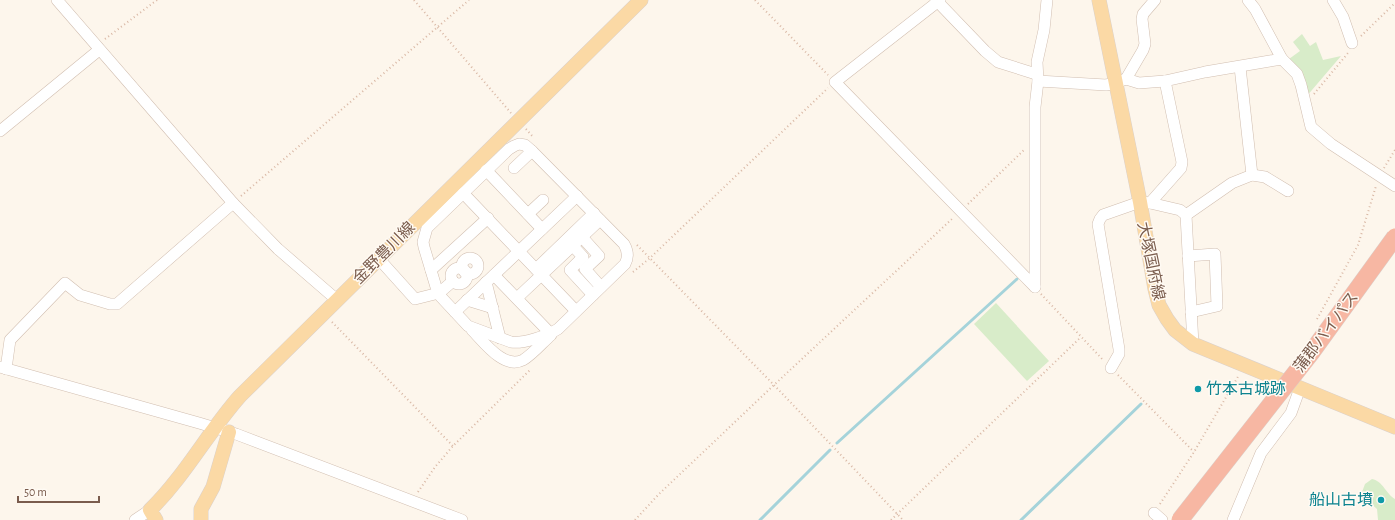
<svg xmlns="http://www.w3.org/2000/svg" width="1395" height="520" font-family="'Alegreya Sans','Noto Sans JP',sans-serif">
  <rect width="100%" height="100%" fill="#fdf6ec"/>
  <g fill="#d8ecc9">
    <polygon points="1302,34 1310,46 1316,42 1323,60 1341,56 1306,97 1289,59 1300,51 1293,42"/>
    <polygon points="996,303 1049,361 1027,381 974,324"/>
    <path d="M1372 479C1383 481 1386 494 1395 499V520H1378L1377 509 1366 499 1362 492 1365 484Z"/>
  </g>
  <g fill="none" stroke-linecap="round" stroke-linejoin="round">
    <g stroke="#a5d3da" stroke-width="3">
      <polyline points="837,443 1017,279"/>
      <polyline points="760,520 830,450"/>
      <polyline points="1021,520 1141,404"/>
    </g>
    <defs>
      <g id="minor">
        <polyline points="57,0 233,203 278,249 337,300"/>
        <polyline points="936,0 985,51 998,62 1036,74"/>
        <polyline points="940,0 835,82 1035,287"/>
        <polyline points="1248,0 1255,9 1282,59 1297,74 1301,85 1311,127 1331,144 1395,186"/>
        <polyline points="1333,0 1343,17 1352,43"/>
        <polyline points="1240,67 1252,175"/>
        <polyline points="1126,79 1143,50 1145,44 1142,19 1143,14 1155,0"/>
        <polyline points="1038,81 1106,85 1116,83 1126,79 1139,83 1165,81 1205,72 1282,59"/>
        <polyline points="0,131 99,50"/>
        <path d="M519 144 525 145 532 151 624 244C628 251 629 257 625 264L558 329C547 336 523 344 511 342L468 326 441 297 436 287 424 247 423 242 427 228 509 149 514 146Z"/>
        <polyline points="514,168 532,151"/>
        <polyline points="486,170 542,229"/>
        <polyline points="463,193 576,311"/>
        <polyline points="1150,203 1181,168 1182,162 1165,81"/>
        <polyline points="528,214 543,200"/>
        <polyline points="1186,215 1232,183 1252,175 1265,177 1288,191"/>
        <polyline points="582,237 599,256 585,269 601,287"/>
        <polyline points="573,246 583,257 570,270 593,295"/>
        <polyline points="1188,256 1215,254 1217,306 1191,312"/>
        <circle cx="470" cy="266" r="8"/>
        <polyline points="379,259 415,299 439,293 453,281"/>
        <circle cx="459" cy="276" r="8"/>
        <polyline points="536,269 594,213"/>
        <polyline points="431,270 488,218"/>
        <polyline points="494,275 550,333"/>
        <polyline points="486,282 500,338"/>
        <polyline points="1035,287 1035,107 1038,81 1037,62 1044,30 1047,0"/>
        <polyline points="517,298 600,220"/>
        <polyline points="467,300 493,308"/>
        <polyline points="455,312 577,196"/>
        <path d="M472 330C484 342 504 370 523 360 532 355 543 342 551 335"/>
        <polyline points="0,367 199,423 236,434 462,520"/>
        <polyline points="1111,368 1119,354 1119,349 1098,224 1100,219 1103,215 1140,202 1150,203 1180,210 1186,215 1193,344"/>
        <polyline points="6,369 10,340 65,283 80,295 110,304 117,304 233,203"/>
        <polyline points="1154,513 1162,520"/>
        <polyline points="135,520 150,510"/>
        <polyline points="1233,520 1261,453 1291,413 1300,388"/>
      </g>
      <g id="major">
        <polyline points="1099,0 1140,202 1155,289 1159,305 1167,319 1175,330 1193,344 1395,427"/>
        <path d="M156 520 150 510C185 476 208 432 240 396L641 0"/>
        <polyline points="201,520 201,509 213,487 229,432"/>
      </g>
    </defs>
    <use href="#minor" stroke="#d1beb0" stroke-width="12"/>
    <use href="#major" stroke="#dad1cd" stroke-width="15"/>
    <g stroke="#d9b8a5" stroke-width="2" stroke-dasharray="1 3" stroke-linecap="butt">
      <polyline points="414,0 511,113"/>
      <polyline points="755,0 828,75"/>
      <polyline points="1361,36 1395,3"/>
      <polyline points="105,39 157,0"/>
      <polyline points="1314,94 1348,53"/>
      <polyline points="526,129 534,138"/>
      <polyline points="1384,168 1395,150"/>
      <polyline points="241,196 469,0"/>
      <polyline points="968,204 1024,150"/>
      <polyline points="637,245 774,385 903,520"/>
      <polyline points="633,272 650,258 828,88"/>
      <polyline points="1041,294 1104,361"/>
      <polyline points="1317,319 1358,245 1376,186"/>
      <polyline points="332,322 453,446"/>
      <polyline points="1118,375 1194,452"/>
      <polyline points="418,492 435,467 453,446 531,369"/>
      <polyline points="1160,504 1194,452 1239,375"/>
      <polyline points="635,520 659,494 774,385 953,218"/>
      <polyline points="891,520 1081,337"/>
    </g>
    <use href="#minor" stroke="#fff" stroke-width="11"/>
    <use href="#major" stroke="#fbd9a5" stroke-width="14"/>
    <defs>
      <polyline id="highway-bridge" points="1180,520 1311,353 1395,237"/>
    </defs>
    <use href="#highway-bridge" stroke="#dad1cd" stroke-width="18" stroke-linecap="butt"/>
    <use href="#highway-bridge" stroke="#f7b7a3" stroke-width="17"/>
  </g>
  <g fill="#0f9aa8" stroke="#fffaf3" stroke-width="1.5">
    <circle cx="1198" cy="389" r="4"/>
    <circle cx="1381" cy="500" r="4"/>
  </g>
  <g text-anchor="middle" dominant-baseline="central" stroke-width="3" stroke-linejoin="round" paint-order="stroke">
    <g font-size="16" fill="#7a5c4d" stroke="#fffaf3">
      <text transform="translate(384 253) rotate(-45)">金野豊川線</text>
      <text transform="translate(1151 261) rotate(78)">大塚国府線</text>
      <text transform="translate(1326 332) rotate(-53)">蒲郡バイパス</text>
    </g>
    <g font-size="16" fill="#0d838f" stroke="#fffaf3" text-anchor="start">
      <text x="1206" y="389">竹本古城跡</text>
      <text x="1373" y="500" text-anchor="end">船山古墳</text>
    </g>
  </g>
  <path d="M18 496v6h81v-6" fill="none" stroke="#7a5c4d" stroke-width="2"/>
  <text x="24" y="496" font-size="12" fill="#7a5c4d" stroke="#fffaf3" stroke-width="3" paint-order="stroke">50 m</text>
</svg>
